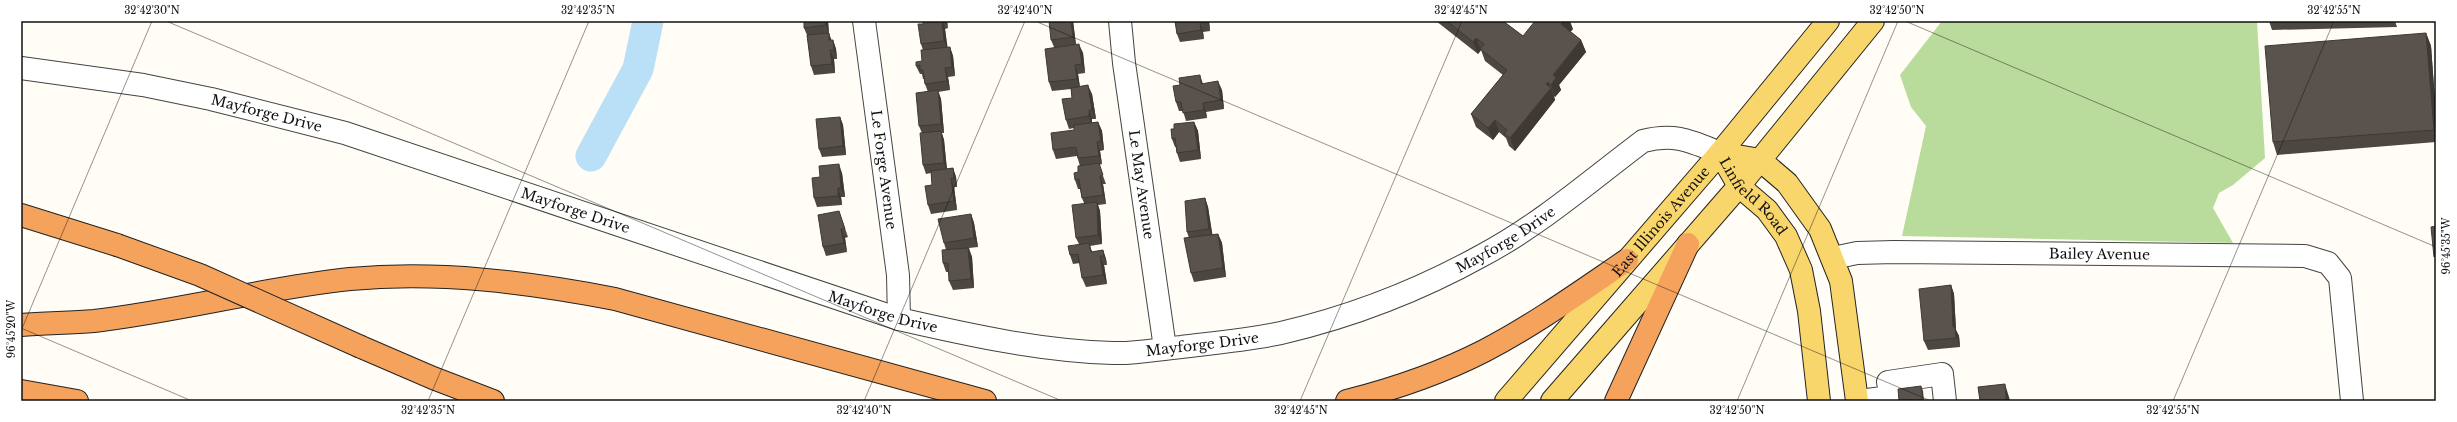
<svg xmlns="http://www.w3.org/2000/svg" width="2457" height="422" font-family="'Libre Baskerville',serif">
  <rect width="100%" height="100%" fill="#fffdf5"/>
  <polygon fill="#b9dc9c" points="1942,21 2257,21 2265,158 2233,185 2219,193 2213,208 2233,243 1902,236 1926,126 1911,107 1900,75"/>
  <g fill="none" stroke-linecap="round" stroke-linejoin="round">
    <polyline stroke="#b9e0f7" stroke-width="31" points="591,156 638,69 648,21"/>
    <defs>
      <g id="minor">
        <path id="s1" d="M864 21 898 275 899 319"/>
        <path id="s2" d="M1120 21 1124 63 1165 348"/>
        <path id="s3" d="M21 68 143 85 211 99 345 133 899 319C969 335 1041 351 1113 353 1135 354 1159 349 1181 347 1214 343 1248 340 1281 333 1350 317 1420 290 1483 255 1541 224 1591 180 1643 141 1675 133 1690 141 1720 153"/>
        <path id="s4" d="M1833 258 1857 253 1894 252 2305 256 2328 263 2340 278 2352 401"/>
        <polyline points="1859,401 1891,397 1888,382 1942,374 1945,401"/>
      </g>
      <g id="major">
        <polyline points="1720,153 1760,160 1787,183 1820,229 1841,281 1857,401"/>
        <path id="s5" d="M1720 153 1739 186 1767 210 1786 236 1801 270 1809 311 1819 401"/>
        <path id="s6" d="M1506 401 1720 153 1828 21"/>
        <polyline points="1552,401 1739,186 1873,21"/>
      </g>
      <g id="highway">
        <polyline points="21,215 117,245"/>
        <path d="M21 325C45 323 70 323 94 321 180 311 264 288 350 279 439 271 528 282 615 299L985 401"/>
        <polyline points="361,347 433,378 493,401"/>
        <polyline points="21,391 77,401"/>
        <path d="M1347 401C1394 389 1441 373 1484 351 1534 325 1580 292 1627 260"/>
        <polyline points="1616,401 1688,244"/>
      </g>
    </defs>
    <use href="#minor" stroke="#444" stroke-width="24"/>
    <use href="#major" stroke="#222" stroke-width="24"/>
    <use href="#highway" stroke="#222" stroke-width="24"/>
    <use href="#minor" stroke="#fff" stroke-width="22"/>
    <use href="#major" stroke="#f9d66b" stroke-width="22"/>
    <use href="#highway" stroke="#f5a25d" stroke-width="22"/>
    <defs>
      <polyline id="highway-bridge" points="117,245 200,275 361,347"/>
    </defs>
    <use href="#highway-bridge" stroke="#222" stroke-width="24" stroke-linecap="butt"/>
    <use href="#highway-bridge" stroke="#f5a25d" stroke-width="22"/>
  </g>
  <g fill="#4d4742">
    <polygon points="804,21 828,21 829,34 831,40 833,40 836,49 837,59 834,59 835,73 814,75 811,66 807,35 804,28"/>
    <polygon points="923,21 947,21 948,28 945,29 947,47 950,47 953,56 955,76 948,77 950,90 938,92 941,99 944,133 942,133 944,140 947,169 953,168 956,177 957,187 954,187 957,210 931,214 928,205 932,185 931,173 926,174 923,165 922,133 919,126 928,92 925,84 924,79 923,79 922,74 920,74 916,66 922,61 923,50 921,44 923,24"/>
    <polygon points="1073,21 1076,44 1083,53 1085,73 1078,74 1080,87 1092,94 1096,119 1092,119 1092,123 1098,122 1102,131 1104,150 1100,151 1102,164 1099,165 1106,184 1103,184 1106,204 1098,205 1100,211 1102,244 1090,246 1092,252 1103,250 1106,259 1107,265 1104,265 1107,284 1086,287 1082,278 1080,263 1073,264 1070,255 1079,244 1076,238 1084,203 1082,198 1080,189 1078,189 1075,180 1080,166 1077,156 1056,159 1053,150 1074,130 1074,128 1069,129 1066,120 1072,98 1071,89 1052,91 1049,82 1054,47 1051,40"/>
    <polygon points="1175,21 1209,21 1210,31 1203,32 1204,39 1180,42 1177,34"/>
    <polygon points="1436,21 1503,21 1523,36 1573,29 1570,32 1581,40 1586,52 1559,85 1561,90 1555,97 1554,96 1555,100 1515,151 1509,146 1506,138 1499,132 1493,140 1476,127 1471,114 1503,75 1485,61 1481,50 1478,54"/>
    <polygon points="2269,21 2395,21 2397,27 2272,30"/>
    <polygon points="2426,33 2431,46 2436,114 2436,142 2277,155 2273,142"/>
    <polygon points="1203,84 1222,90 1224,109 1206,112 1207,118 1186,121 1183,111 1179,111 1176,102"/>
    <polygon points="840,117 843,125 846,155 822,157 819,149"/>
    <polygon points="1194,122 1198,131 1201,159 1180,162 1177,153 1176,147 1175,147 1172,139 1174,129"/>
    <polygon points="842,173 845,197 841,197 842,205 817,207 814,198 820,177"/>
    <polygon points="1205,198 1208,207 1212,235 1218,234 1222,243 1226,277 1194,282 1191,273 1189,238 1187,232"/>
    <polygon points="839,211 848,237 845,238 847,252 826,256 823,247"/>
    <polygon points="971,214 974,223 978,247 969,248 972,257 974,288 953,290 949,281 949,272 946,272 943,263 946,250 944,243"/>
    <polygon points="1951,285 1954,294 1956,330 1959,336 1960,347 1928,350 1924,341"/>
  </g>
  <g fill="#3f3936">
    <polygon points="825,21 828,21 829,34 826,25"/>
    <polygon points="942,21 945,29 948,50 944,41"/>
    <polygon points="946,21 947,21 948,28"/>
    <polygon points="1071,21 1073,21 1076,46 1073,37"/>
    <polygon points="1207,21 1209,21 1210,31"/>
    <polygon points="1564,21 1570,21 1573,29 1566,37 1561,24"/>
    <polygon points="1200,23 1203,32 1204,39 1201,30"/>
    <polygon points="829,33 832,42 829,40"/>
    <polygon points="2426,33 2431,46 2436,114 2436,136 2434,130"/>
    <polygon points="1476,38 1481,50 1478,54 1473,42"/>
    <polygon points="833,40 836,49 837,59 834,50"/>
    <polygon points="1581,40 1586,52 1559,85 1561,90 1555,97 1551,85 1553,75"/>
    <polygon points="1079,44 1083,53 1085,73 1082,64"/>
    <polygon points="950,47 953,56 955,76 952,67"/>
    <polygon points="830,50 834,59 835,73 832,64"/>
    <polygon points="1075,65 1078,74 1080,88 1077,79"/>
    <polygon points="945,68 948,77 950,90 947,81"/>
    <polygon points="1200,75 1203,84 1201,84"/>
    <polygon points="1218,81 1222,90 1224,109 1221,100"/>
    <polygon points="1548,82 1550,88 1551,88 1555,100 1515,151 1510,138"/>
    <polygon points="1088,85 1092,94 1096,119 1092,110"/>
    <polygon points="938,90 941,99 944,133 941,124"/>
    <polygon points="1203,103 1206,112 1207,118 1204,110"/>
    <polygon points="1089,110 1092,119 1092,125 1089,116"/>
    <polygon points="840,117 843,125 846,155 843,146"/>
    <polygon points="1495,120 1499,132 1493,140 1488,128"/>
    <polygon points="1098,122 1102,131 1104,150 1101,141"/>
    <polygon points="1194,122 1198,131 1201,159 1198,150"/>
    <polygon points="941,131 944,140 947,172 944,163"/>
    <polygon points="1097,142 1100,151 1102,164 1099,156"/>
    <polygon points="839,164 842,173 845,197 841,188"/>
    <polygon points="953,168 956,177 957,187 954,178"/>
    <polygon points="1100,176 1103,184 1106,204 1103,195"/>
    <polygon points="951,178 954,187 957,210 954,201"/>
    <polygon points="838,188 841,197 842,205 838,196"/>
    <polygon points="1205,198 1208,207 1213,238 1209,229"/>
    <polygon points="1097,202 1100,211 1102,244 1098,235"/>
    <polygon points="971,214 974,223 978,247 974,238"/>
    <polygon points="841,229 845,238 847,252 844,243"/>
    <polygon points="1218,234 1222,243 1226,277 1223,268"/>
    <polygon points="1089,243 1092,252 1091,252"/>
    <polygon points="968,248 972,257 974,288 971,279"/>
    <polygon points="1103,250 1106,259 1107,265 1104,256"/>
    <polygon points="1100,256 1104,265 1107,284 1103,275"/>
    <polygon points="1951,285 1954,294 1956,330 1959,336 1960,347 1953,327"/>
    <polygon points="2005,384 2009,397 2010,401 2006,401"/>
    <polygon points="1921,386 1923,391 1924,401 1923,401"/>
  </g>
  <g fill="#5a524d" stroke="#3f3936">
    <polygon points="804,21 825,21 826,25 804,28"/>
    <polygon points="923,21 942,21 944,41 921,44 918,24 923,24"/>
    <polygon points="1049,21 1071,21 1073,37 1051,40"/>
    <polygon points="1175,21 1207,21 1207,22 1200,23 1201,30 1177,34"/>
    <polygon points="1447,21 1503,21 1523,36 1535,21 1564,21 1561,24 1581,40 1553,75 1556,78 1551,85 1548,82 1546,84 1551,88 1510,138 1504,134 1507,130 1495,120 1488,128 1471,114 1507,70 1480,49 1484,44 1476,38 1473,42"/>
    <polygon points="829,33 829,40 833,40 834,50 830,50 832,64 811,66 807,35"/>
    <polygon points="2426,33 2434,130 2273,142 2265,46"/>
    <polygon points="1079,44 1082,64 1075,65 1077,79 1049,82 1045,49"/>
    <polygon points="950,47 952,67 945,68 947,81 925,84 923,70 920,70 920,65 916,66 916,62 922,61 921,50"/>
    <polygon points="1200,75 1201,84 1218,81 1221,100 1203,103 1204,110 1183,113 1181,102 1176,102 1173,86 1180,85 1179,78"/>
    <polygon points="1088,85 1092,110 1089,110 1089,116 1066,120 1062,99 1072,98 1071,88"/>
    <polygon points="938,90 941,124 919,126 916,93"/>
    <polygon points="840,117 843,146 819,149 816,119"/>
    <polygon points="1098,122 1101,141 1097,142 1099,156 1078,158 1076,147 1053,150 1051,133 1074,130 1074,125"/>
    <polygon points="1194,122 1198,150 1177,153 1175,138 1172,139 1171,129 1174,129 1174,124"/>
    <polygon points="941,131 944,163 923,165 920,133"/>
    <polygon points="1099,163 1103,175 1100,176 1103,195 1082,198 1079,179 1075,180 1074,173 1078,172 1078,166"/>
    <polygon points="839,164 841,188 838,188 838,196 814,198 812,178 820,177 819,166"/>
    <polygon points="953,168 954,178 951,178 954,201 928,205 925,186 932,185 931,171"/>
    <polygon points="1205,198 1209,229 1187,232 1185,201"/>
    <polygon points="1097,202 1098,235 1076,238 1072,205"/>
    <polygon points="839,211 845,229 841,229 844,243 823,247 818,215"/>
    <polygon points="971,214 974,238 944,243 938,219"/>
    <polygon points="2436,226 2436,256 2434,257 2431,227"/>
    <polygon points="1218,234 1223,268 1191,273 1184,238"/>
    <polygon points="1089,243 1091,252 1103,250 1104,256 1100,256 1103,275 1082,278 1078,254 1070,255 1068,246"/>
    <polygon points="968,248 971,279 949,281 948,263 943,263 942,250"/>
    <polygon points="1951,285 1953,327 1955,327 1956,338 1924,341 1919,289"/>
    <polygon points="2005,384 2006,401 1980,401 1978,387"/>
    <polygon points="1921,386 1923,401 1899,401 1898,389"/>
  </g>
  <path fill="none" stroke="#111" stroke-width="1" stroke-opacity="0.45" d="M166 21 1062 401M1035 21 1931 401M1905 21 2436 247M21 328 192 401M21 331 152 21M428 401 589 21M864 401 1025 21M1300 401 1462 21M1737 401 1898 21M2173 401 2334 21"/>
  <g text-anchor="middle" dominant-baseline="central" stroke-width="4" stroke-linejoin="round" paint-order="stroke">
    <g font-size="14" fill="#111" stroke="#fff">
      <text stroke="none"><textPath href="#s3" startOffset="250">Mayforge Drive</textPath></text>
      <text stroke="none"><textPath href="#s1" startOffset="150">Le Forge Avenue</textPath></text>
      <text stroke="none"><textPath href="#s2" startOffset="165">Le May Avenue</textPath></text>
      <text stroke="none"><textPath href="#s5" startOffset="55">Linfield Road</textPath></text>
      <text stroke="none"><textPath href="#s3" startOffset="574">Mayforge Drive</textPath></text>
      <text stroke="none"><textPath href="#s6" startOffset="237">East Illinois Avenue</textPath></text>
      <text stroke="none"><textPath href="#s3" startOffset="1546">Mayforge Drive</textPath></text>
      <text stroke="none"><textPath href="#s4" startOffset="267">Bailey Avenue</textPath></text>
      <text stroke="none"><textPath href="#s3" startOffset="898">Mayforge Drive</textPath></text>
      <text stroke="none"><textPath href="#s3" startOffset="1222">Mayforge Drive</textPath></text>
    </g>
  </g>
  <rect width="2457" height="422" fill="none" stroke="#ffffff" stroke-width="44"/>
  <rect x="22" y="22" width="2413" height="378" fill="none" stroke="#111" stroke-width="1.5"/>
  <g font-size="10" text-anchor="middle" fill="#111">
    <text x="152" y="14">32°42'30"N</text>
    <text x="588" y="14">32°42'35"N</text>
    <text x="1025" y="14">32°42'40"N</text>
    <text x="1461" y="14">32°42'45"N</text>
    <text x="1897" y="14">32°42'50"N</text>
    <text x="2334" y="14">32°42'55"N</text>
    <text transform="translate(2446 246) rotate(-90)" y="4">96°45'35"W</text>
    <text transform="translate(11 329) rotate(-90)" y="4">96°45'20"W</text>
    <text x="428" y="414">32°42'35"N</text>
    <text x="864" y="414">32°42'40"N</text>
    <text x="1301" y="414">32°42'45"N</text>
    <text x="1737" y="414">32°42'50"N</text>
    <text x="2173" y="414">32°42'55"N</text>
  </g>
</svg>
